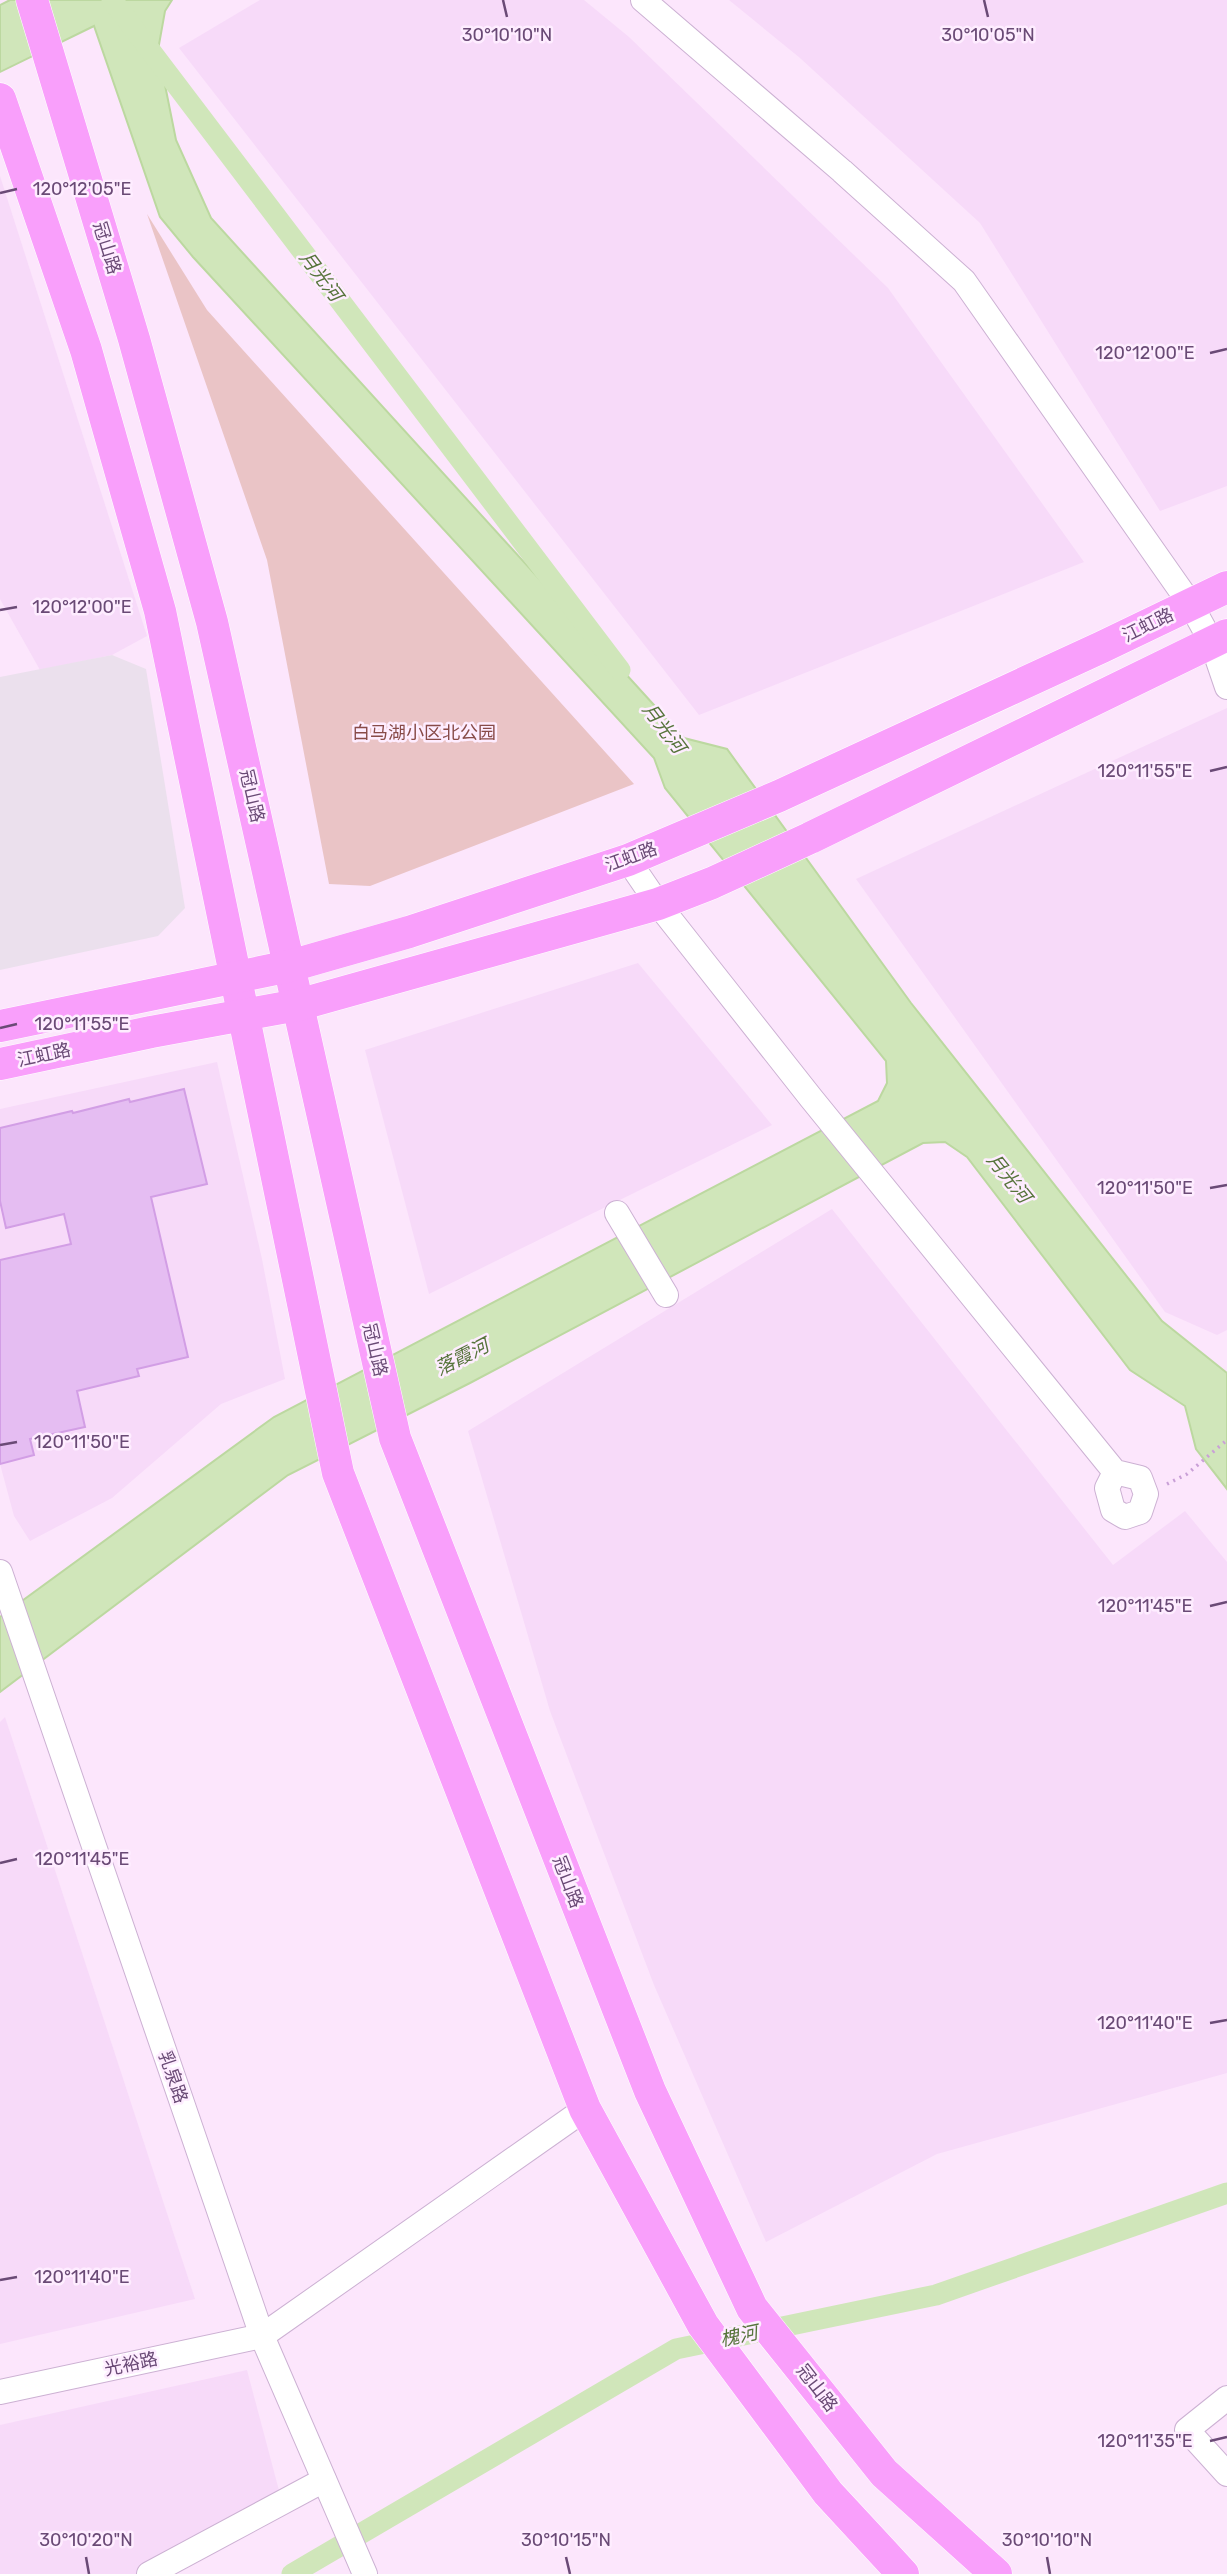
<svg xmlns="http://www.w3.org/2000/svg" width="1227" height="2574" font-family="Rubik,'Noto Sans SC',sans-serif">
  <rect width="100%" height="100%" fill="#fce6fc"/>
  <g fill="#f7daf9">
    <polygon points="260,0 584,0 629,37 888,288 1084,562 699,715 179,48"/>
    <polygon points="729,0 1227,0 1227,486 1160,511 980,223 800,58"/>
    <polygon points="0,176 147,636 112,655 40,670 0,599"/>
    <polygon points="1227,708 1227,1330 1217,1335 1165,1312 856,879"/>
    <polygon points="638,963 772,1125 429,1294 365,1050"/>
    <polygon points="217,1062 262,1259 285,1379 221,1404 112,1498 30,1541 14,1516 0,1464 0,1109"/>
    <polygon points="832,1209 1113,1565 1185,1511 1227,1562 1227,2073 937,2154 766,2242 654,1985 550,1711 468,1431"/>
    <polygon points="5,1717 195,2299 0,2344 0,1722"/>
    <polygon points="247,2370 281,2498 144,2574 0,2574 0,2425"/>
  </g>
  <polygon fill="#ebe0ed" points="112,655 146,669 185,908 158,936 0,970 0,677"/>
  <polygon fill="#eac4c6" points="147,214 207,310 634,784 370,886 329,884 267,560"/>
  <polygon fill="#d0e6ba" stroke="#bcd8a0" stroke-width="2" points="10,0 172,0 165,11 158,50 176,140 211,218 684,738 727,749 911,1003 1162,1321 1227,1373 1227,1489 1196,1449 1185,1406 1130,1370 967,1157 945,1142 923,1143 470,1383 288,1475 0,1692 0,1617 274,1417 878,1101 887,1083 886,1061 665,788 654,758 193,257 160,217 94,26 0,72 0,5"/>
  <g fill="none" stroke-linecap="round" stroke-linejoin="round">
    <g stroke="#d0e6ba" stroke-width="21">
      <polyline points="112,0 620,670"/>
      <polyline points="292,2574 676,2349 936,2295 1227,2193"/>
    </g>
  </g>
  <polygon fill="#e5bdf2" stroke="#d29ee5" stroke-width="2" points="184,1089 207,1184 151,1197 188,1357 137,1369 139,1376 77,1391 85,1427 30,1439 34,1455 0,1464 0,1260 71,1244 64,1214 6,1228 0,1201 0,1128 72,1111 73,1113 129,1099 130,1102"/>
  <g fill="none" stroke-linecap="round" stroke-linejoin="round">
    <defs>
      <g id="minor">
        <polyline points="643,0 842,171 964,281 1191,605 1212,643 1227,687"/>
        <polyline points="628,860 658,904 811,1098 1115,1472 1107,1488 1113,1510 1125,1517 1140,1512 1146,1494 1140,1478 1115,1472"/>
        <polyline points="617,1213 666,1295"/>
        <polyline points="0,1572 262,2336 365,2574"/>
        <polyline points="0,2392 262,2336 585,2109"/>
        <polyline points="1227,2398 1187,2430 1227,2474"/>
        <polyline points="149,2574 324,2480"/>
      </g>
      <g id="major">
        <polyline points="32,0 134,339 212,622 395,1438 650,2091 752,2308 884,2473 996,2574"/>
        <polyline points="0,99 86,350 160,611 338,1473 585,2109 703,2325 828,2493 903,2574"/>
        <polyline points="0,1026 290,966 409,932 628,860 779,796 1102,647 1227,587"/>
        <polyline points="0,1064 151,1032 298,1005 658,904 712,883 810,838 1227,635"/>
      </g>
    </defs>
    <use href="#minor" stroke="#ccb1d3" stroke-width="26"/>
    <use href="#major" stroke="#fff" stroke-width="33"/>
    <polyline stroke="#c9a0d7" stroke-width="3.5" stroke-dasharray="2 5" stroke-linecap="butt" points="1167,1484 1187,1474 1227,1440"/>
    <use href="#minor" stroke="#fff" stroke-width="24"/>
    <use href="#major" stroke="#f99ffb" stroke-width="32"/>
  </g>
  <path fill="none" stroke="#6a4a76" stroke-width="2.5" d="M503 0 507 17M984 0 988 17M0 193 17 189M1210 353 1227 349M0 610 17 607M1210 771 1227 767M0 1028 17 1024M1210 1188 1227 1185M0 1445 17 1442M1210 1606 1227 1602M0 1863 17 1859M1210 2023 1227 2020M0 2280 17 2277M1210 2441 1227 2437M86 2557 89 2574M566 2557 570 2574M1047 2557 1050 2574"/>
  <g text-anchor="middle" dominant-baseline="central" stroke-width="5" stroke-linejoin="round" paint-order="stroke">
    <g font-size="18" fill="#6a4a76" stroke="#feedff">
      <text transform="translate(107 248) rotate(73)">冠山路</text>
      <text transform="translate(1148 625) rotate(-26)">江虹路</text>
      <text transform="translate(252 796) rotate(77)">冠山路</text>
      <text transform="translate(631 857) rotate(-20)">江虹路</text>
      <text transform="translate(44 1055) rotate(-12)">江虹路</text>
      <text transform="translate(375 1350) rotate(77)">冠山路</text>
      <text transform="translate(568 1882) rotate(69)">冠山路</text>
      <text transform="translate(173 2077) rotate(71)">乳泉路</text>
      <text transform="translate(131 2364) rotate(-12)">光裕路</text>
      <text transform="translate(817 2388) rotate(52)">冠山路</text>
    </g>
    <g font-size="18" fill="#884b48" stroke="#feedff">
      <text x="424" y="733">白马湖小区北公园</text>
    </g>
    <g font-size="19" font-style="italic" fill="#56743b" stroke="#feedff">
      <text transform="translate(321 276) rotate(53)">月光河</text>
      <text transform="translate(664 728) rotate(53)">月光河</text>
      <text transform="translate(1009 1178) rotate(51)">月光河</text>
      <text transform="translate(462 1357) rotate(-27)">落霞河</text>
      <text transform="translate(739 2336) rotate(-12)">槐河</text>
    </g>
  </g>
  <g font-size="18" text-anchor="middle" fill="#6a4a76" stroke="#feedff" stroke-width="5" stroke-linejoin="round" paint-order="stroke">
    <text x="507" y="41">30°10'10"N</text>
    <text x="988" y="41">30°10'05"N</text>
    <text x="82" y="195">120°12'05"E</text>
    <text x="1145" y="359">120°12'00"E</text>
    <text x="82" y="613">120°12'00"E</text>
    <text x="1145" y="777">120°11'55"E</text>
    <text x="82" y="1030">120°11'55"E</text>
    <text x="1145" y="1194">120°11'50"E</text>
    <text x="82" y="1448">120°11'50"E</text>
    <text x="1145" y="1612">120°11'45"E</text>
    <text x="82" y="1865">120°11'45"E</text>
    <text x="1145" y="2029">120°11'40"E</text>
    <text x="82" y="2283">120°11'40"E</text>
    <text x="1145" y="2447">120°11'35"E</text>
    <text x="86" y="2546">30°10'20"N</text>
    <text x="566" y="2546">30°10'15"N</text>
    <text x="1047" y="2546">30°10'10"N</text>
  </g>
</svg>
